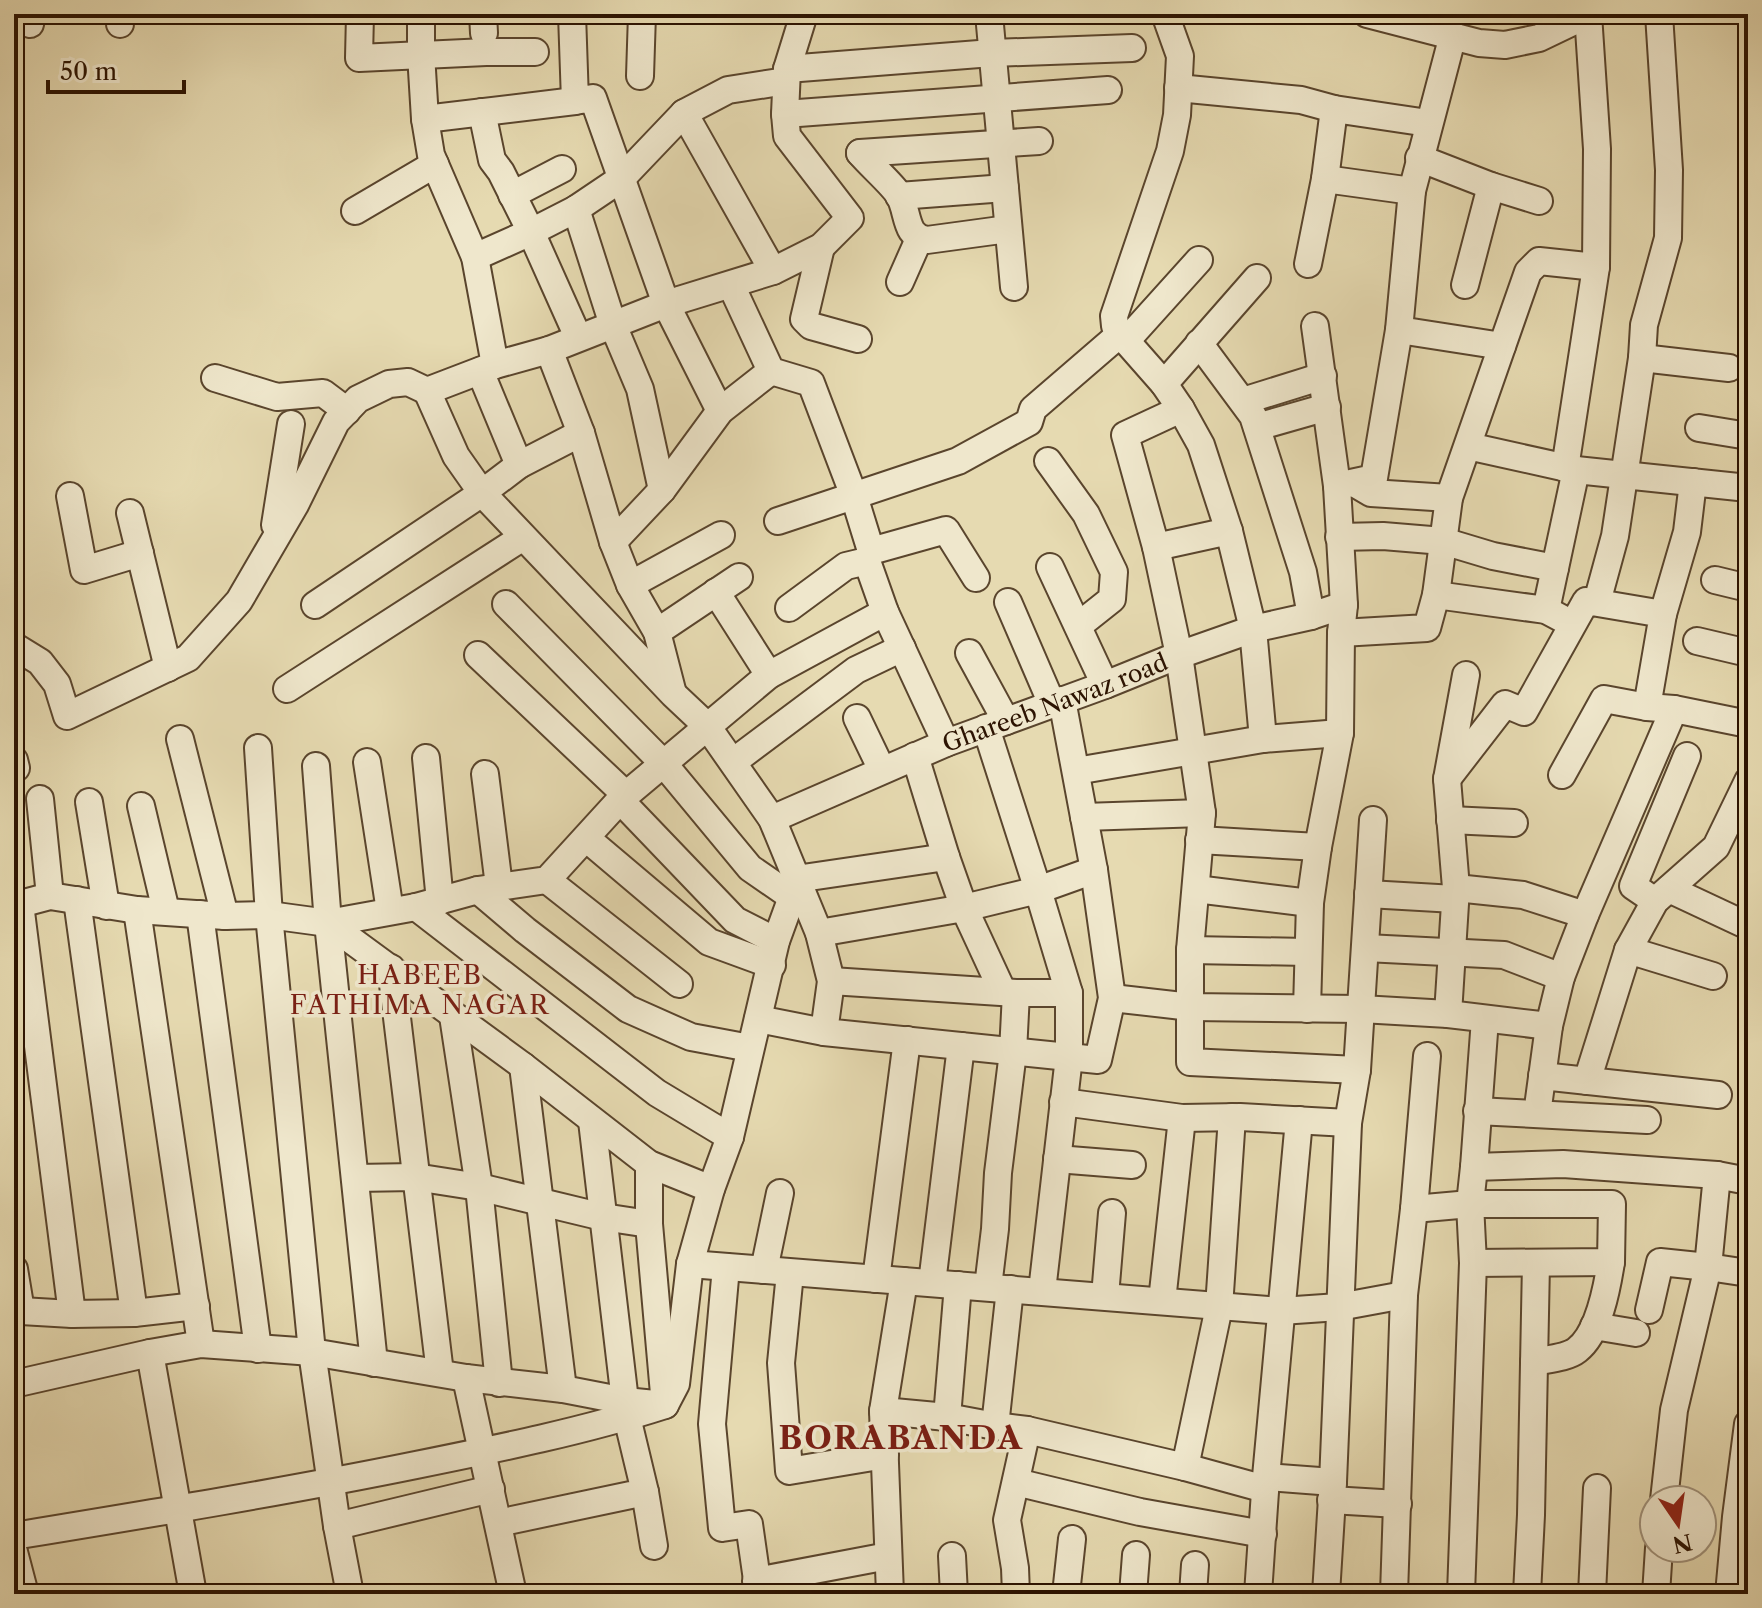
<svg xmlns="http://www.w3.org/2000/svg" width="1762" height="1608" font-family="'Libre Caslon Text',serif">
  <rect width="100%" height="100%" fill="#e6dab1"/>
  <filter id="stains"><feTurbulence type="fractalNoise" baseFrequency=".0025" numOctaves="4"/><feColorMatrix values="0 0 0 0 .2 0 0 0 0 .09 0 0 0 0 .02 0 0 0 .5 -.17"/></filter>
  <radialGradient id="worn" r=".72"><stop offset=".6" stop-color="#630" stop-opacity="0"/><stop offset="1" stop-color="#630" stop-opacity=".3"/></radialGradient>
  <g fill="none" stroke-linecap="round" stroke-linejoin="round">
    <defs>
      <g id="minor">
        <polyline points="120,14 120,24"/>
        <polyline points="360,14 359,58 486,52 535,52"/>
        <polyline points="421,14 421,54 425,119 431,155 475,257 495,365"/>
        <polyline points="483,14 484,33"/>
        <polyline points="572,14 575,101 593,98 666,304 720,411"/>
        <polyline points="989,14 1014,287"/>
        <polyline points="1367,14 1479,43 1505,45 1539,38 1589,14"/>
        <polyline points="30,24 32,14"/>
        <polyline points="787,69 992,53 1132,48"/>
        <polyline points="640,76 642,14"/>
        <polyline points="1178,88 1301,100 1334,109"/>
        <polyline points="482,112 492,160 501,172 531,232 578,337"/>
        <polyline points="684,113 773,271"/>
        <polyline points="785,114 1108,90"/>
        <polyline points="425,119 575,101"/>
        <path d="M860 153C870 165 891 183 899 195 909 212 904 237 927 240L1008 229"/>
        <polyline points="860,153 1039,141"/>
        <polyline points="1419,158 1491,186 1539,201"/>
        <polyline points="1325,179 1412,191"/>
        <polyline points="512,195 562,169"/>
        <polyline points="899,196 1005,188"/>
        <polyline points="576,209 613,325 640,389 662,490"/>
        <polyline points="355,211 435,164"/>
        <polyline points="821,247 804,319 811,326 858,339"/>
        <polyline points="475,257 531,232 576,209 622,178 684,113 728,90 786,81"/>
        <polyline points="1308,264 1325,179 1334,109 1428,123"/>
        <polyline points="900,282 919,239"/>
        <polyline points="731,285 771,371 811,383 854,496 871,551 867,561 885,612 946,743"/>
        <polyline points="1465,285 1491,186"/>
        <polyline points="1399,330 1502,346"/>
        <polyline points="1120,334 1115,326 1114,316 1170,151 1177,115 1180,56 1165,14"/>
        <polyline points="1126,341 1199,260"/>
        <polyline points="1199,343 1253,416 1303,572 1311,616"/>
        <polyline points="549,350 581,433 613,542 630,585 657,632 672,690"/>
        <polyline points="1642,358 1729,368"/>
        <polyline points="480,371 519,465"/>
        <polyline points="215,378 277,397 323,393 347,411"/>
        <polyline points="1164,384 1257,278"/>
        <polyline points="427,391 456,456 482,493 673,694 707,726 772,819 819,933 831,981 824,1032 1098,1060 1112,998 1094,870 1062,700"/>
        <polyline points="1243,401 1323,376"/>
        <polyline points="1181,409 1125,435 1156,547 1179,655 1202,813 1190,950 1190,1062 1357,1070"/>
        <polyline points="1257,427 1327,407"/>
        <polyline points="1699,428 1748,436"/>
        <polyline points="1468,446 1576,470 1748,488"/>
        <polyline points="1048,461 1086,514 1114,572 1112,599 1078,626"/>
        <polyline points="1565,468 1596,267 1597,149 1588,14"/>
        <polyline points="1354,483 1371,493 1449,498"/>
        <polyline points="1337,486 1374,478 1399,330 1412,191 1453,35"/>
        <polyline points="70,496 84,570 140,553"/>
        <polyline points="130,513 168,668"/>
        <polyline points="778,521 958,461 1029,422 1033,409 1120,334 1164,384 1181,409 1201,445 1229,531 1253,629 1263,739"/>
        <polyline points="275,525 291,424"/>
        <polyline points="1339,537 1383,536 1443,541 1493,556 1555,568"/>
        <polyline points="613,542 662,490 720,411 771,371"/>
        <polyline points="1156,547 1229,531"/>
        <polyline points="871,551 946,530 976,578"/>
        <polyline points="1050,567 1105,685"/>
        <polyline points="1715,580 1748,588"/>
        <polyline points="630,585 721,535"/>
        <polyline points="716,592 769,675"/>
        <polyline points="1436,595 1546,610 1561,618"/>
        <polyline points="1008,602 1052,704"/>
        <polyline points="1597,602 1615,536 1642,358 1644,325 1668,238 1669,170 1659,14"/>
        <polyline points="506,604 663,763 750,868 792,897"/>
        <polyline points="315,605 482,493 519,465 581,433"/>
        <polyline points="789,608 846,566 867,561"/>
        <polyline points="1546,610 1576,470"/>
        <polyline points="1663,614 1687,532 1693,482"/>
        <polyline points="657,632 739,577"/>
        <polyline points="1341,633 1427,628 1436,595 1449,498 1528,272 1539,261 1596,267"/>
        <polyline points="1697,641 1748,653"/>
        <polyline points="14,646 40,662 57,684 67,716 188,658 239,601 295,505 336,422 358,399 389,384 408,382 427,391 495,365 549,350 666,304 773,271 821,247 850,218 787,136 785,114 787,69 804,14"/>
        <polyline points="969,653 1006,721"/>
        <polyline points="478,655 626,795"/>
        <polyline points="287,689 523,537"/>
        <polyline points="857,718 882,770"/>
        <polyline points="986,728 1038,890 1069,993 1069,1057 1042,1291"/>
        <polyline points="180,739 225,916"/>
        <polyline points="258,748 269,915 312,1352 337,1526 350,1594"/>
        <polyline points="915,756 946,857 964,908 1002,990"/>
        <polyline points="426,758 440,901"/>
        <polyline points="14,760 16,768"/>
        <polyline points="367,762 390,911"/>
        <polyline points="733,762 856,670 902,648"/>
        <polyline points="316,766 328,923 374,1363"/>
        <polyline points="1076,771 1263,739 1340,733"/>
        <polyline points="485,774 499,886"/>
        <polyline points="1562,775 1604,699 1647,707 1674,709 1748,724"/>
        <polyline points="1447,779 1505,704 1524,712 1586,601 1663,614 1647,707"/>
        <polyline points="40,799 50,896"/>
        <polyline points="620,800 735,920 776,941"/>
        <polyline points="89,802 106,906"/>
        <polyline points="141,806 166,911"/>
        <polyline points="1084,817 1202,813"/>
        <path id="s1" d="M772 819 946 743 1105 685 1179 655 1253 629 1311 616 1344 605"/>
        <polyline points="1450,820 1514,823"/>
        <polyline points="586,838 709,942 772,965"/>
        <polyline points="1199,840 1318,847"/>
        <polyline points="796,879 946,857"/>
        <polyline points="547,880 679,984"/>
        <polyline points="1456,888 1523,895 1585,915"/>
        <polyline points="1196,889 1310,903"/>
        <polyline points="1669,889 1748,926"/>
        <polyline points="478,890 525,930 628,1009 691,1037 750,1048"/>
        <polyline points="1368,894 1455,899"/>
        <polyline points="77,900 134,1313"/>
        <polyline points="1655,901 1633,886 1687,756"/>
        <polyline points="14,903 20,904 50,896 137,910 225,916 269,915 328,923 416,907 478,890 547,880 620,800 769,675 885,612"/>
        <polyline points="20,904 72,1314"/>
        <polyline points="416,907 657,1093 730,1137"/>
        <polyline points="137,910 201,1344"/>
        <polyline points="200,914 258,1349"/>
        <polyline points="328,923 523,1066 649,1164 711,1189"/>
        <polyline points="819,933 964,908 1038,890 1094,870"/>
        <polyline points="1366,948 1504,955 1561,977"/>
        <polyline points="1190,950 1308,952"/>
        <polyline points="1628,950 1713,976"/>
        <polyline points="391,968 440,1373"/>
        <polyline points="831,981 1016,993 1069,993"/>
        <polyline points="1112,998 1191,1007 1361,1009 1448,1014 1549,1026"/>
        <polyline points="1307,1009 1310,903 1318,847 1340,733 1341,633 1344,605 1337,486 1315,326"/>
        <polyline points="1448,1014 1456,888 1447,779 1466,675"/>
        <polyline points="453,1016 479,1187 499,1383"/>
        <polyline points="758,1019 824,1032"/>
        <polyline points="523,1066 563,1389"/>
        <polyline points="1542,1076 1718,1095"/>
        <polyline points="1587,1081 1628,950 1655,901 1716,847 1748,781"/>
        <polyline points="1063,1102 1182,1118 1240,1117 1348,1123"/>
        <polyline points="1477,1111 1647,1120"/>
        <polyline points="1537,1114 1549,1026 1561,977 1585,915 1674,709"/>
        <polyline points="592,1121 625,1401"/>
        <polyline points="1057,1159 1132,1165"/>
        <polyline points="1474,1167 1563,1164 1717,1175 1748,1181"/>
        <polyline points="355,1178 415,1177 479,1187 603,1217 649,1224"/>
        <polyline points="1414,1209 1470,1204 1612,1204 1611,1262 1473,1263"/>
        <polyline points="690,1264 1281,1311 1339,1307 1404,1295"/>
        <polyline points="726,1267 712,1424 722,1528 749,1524 759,1594"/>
        <polyline points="14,1269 21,1311"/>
        <polyline points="764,1270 780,1193"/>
        <polyline points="790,1273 781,1363 789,1471 885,1455"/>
        <polyline points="876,1279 907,1040"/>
        <polyline points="932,1283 961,1046"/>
        <polyline points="988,1287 995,1229 998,1173 1013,1052 1016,993"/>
        <polyline points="1105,1296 1112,1213"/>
        <polyline points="1162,1301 1182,1118"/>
        <polyline points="1649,1310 1660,1262 1708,1267 1748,1273"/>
        <polyline points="14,1312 21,1311 72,1314 134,1313 196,1306"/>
        <polyline points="1594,1326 1636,1333"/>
        <polyline points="150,1353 193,1594"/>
        <path d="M1534 1362C1547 1359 1567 1358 1577 1350 1599 1333 1607 1288 1611 1262"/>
        <polyline points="466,1378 513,1594"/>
        <polyline points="14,1384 150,1353 201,1344 312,1352 466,1378 563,1389 625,1401 665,1405 649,1224 649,1164"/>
        <polyline points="883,1411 947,1417 995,1426 1027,1430 1185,1467 1265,1489"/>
        <polyline points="947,1417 958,1285"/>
        <polyline points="995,1426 1010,1289"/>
        <polyline points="1185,1467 1219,1307 1232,1117"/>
        <polyline points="1266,1477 1333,1482"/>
        <polyline points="1016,1482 1140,1512 1263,1534"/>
        <polyline points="645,1492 654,1546"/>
        <polyline points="1331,1500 1398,1504"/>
        <polyline points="1664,1500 1674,1410 1708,1267 1717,1175"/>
        <polyline points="498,1523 645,1492 627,1417"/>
        <polyline points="337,1526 491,1489"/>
        <path d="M14 1536C148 1514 283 1492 416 1465 500 1448 584 1431 665 1405L676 1384 690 1264 711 1189 730 1137 776 941 792 897 800 888"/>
        <polyline points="14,1552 25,1594"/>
        <polyline points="952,1556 954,1594"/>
        <polyline points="756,1581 888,1556"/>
        <polyline points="890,1594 883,1411 904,1281"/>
        <polyline points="1016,1594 1015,1568 1007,1520 1027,1430"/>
        <polyline points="1066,1594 1072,1539"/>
        <polyline points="1133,1594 1136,1555"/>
        <polyline points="1193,1594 1195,1565"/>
        <polyline points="1258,1594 1266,1477 1299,1120"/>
        <polyline points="1326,1594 1333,1482 1348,1123 1357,1070 1373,820"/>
        <polyline points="1394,1594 1404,1295 1414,1209 1427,1056"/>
        <polyline points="1461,1594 1473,1263 1470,1204 1474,1167 1485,1019"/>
        <polyline points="1527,1594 1531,1515 1536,1263"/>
        <polyline points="1592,1594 1597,1488"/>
        <polyline points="1656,1594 1659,1548"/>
        <polyline points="1729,1594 1736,1517 1748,1424"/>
      </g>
    </defs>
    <use href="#minor" stroke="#5a452d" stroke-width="30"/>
    <use href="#minor" stroke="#efe7cc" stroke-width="26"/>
  </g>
  <g text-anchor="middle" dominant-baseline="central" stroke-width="7" stroke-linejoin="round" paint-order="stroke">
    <g font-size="24" fill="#2c1301" stroke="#efe7cc">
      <text stroke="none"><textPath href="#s1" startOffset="306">Ghareeb Nawaz road</textPath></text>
    </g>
    <g font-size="26" letter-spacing="2" fill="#7a1f14" stroke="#efe7cc">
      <text x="420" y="975">HABEEB<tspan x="420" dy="30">FATHIMA NAGAR</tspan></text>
    </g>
    <g font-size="32" font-weight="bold" letter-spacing="2" fill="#7a1f14" stroke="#efe7cc">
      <text x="901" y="1437">BORABANDA</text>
    </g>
  </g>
  <rect width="1762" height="1608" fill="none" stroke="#e6dab1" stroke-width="48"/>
  <rect x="16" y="16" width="1730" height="1576" fill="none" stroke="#2c1301" stroke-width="4"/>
  <rect x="24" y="24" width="1714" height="1560" fill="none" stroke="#2c1301" stroke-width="2"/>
  <g transform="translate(1678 1524) rotate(167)"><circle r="38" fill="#efe7cc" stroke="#a1927b" stroke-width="2"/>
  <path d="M0-6L14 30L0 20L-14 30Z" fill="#8f2418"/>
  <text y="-12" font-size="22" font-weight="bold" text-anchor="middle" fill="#2c1301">N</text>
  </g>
  <path d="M48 80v12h136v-12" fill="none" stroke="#2c1301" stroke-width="4"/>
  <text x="60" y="80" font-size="24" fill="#2c1301" stroke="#efe7cc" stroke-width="6" paint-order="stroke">50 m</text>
  <rect width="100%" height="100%" filter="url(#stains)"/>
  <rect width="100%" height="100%" fill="url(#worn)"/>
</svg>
